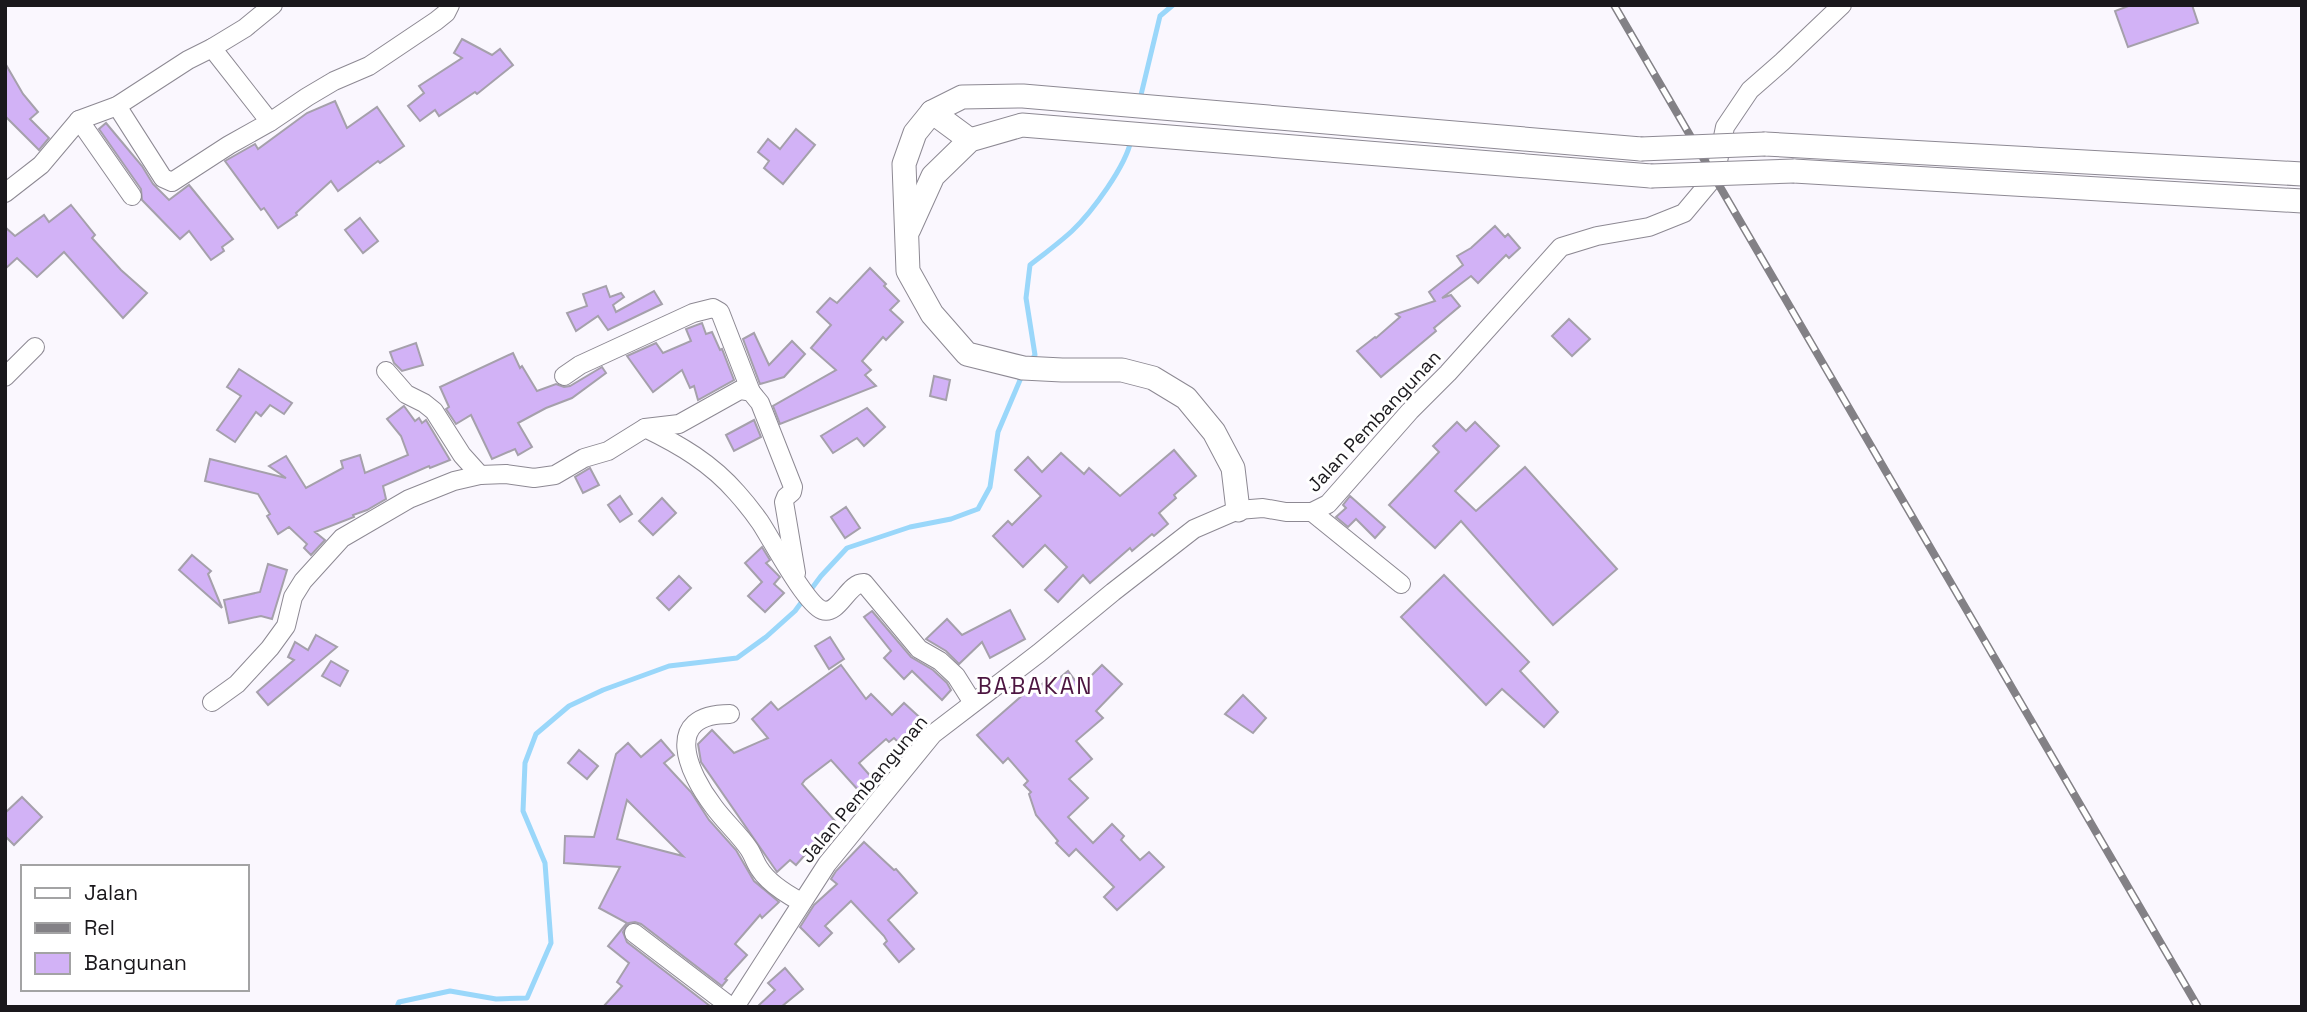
<svg xmlns="http://www.w3.org/2000/svg" width="2307" height="1012" font-family="'Space Grotesk',sans-serif">
  <rect width="100%" height="100%" fill="#faf7fe"/>
  <g fill="none" stroke-linecap="round" stroke-linejoin="round">
    <g stroke="#9ad7fa" stroke-width="5">
      <polyline points="1140,99 1160,16 1173,5"/>
      <path d="M1030 362 1035 355 1026 298 1030 265C1044 254 1059 243 1072 231 1092 212 1126 166 1131 140"/>
      <polyline points="397,1007 399,1002 450,991 496,999 527,998 551,943 545,863 523,811 525,763 536,734 569,706 603,690 669,666 737,658 766,637 795,611 821,576 847,548 910,527 951,519 978,509 990,487 998,432 1023,373"/>
    </g>
  </g>
  <g fill="#d2b2f6" stroke="#a5a0ab" stroke-width="2" fill-rule="evenodd">
    <polygon points="2131,5 2192,5 2198,23 2128,47 2115,11"/>
    <polygon points="462,39 492,55 500,49 513,65 477,94 475,92 439,116 435,110 420,121 408,106 424,93 419,86 462,58 454,53"/>
    <polygon points="5,63 23,94 38,112 30,119 49,138 39,150 5,116"/>
    <polygon points="335,101 347,128 377,107 404,146 380,163 378,161 338,191 331,181 296,213 297,215 278,228 264,208 261,210 225,161 255,144 258,149 307,113"/>
    <polygon points="106,123 142,166 153,184 169,200 189,185 233,239 222,247 224,251 211,260 189,231 180,239 142,200 141,189 99,129"/>
    <polygon points="796,129 815,145 783,184 764,168 769,161 758,152 768,139 780,149"/>
    <polygon points="71,205 95,235 92,238 121,270 147,293 123,318 64,252 37,277 17,258 5,269 5,227 15,236 44,215 49,222"/>
    <polygon points="360,218 378,241 363,253 345,230"/>
    <polygon points="1495,226 1505,237 1508,234 1520,248 1509,258 1506,255 1478,283 1471,276 1442,298 1451,295 1460,306 1434,328 1436,331 1381,377 1357,351 1375,337 1376,338 1400,317 1396,314 1435,301 1429,292 1463,265 1457,256 1471,248"/>
    <polygon points="870,268 886,284 884,286 899,301 890,310 903,322 886,340 883,337 862,361 871,370 865,375 876,386 780,424 773,406 836,370 811,348 831,325 817,312 830,298 837,303"/>
    <polygon points="606,286 610,297 621,293 624,297 613,305 616,312 654,291 662,304 608,330 598,316 576,331 567,313 587,306 583,294"/>
    <polygon points="1569,319 1590,339 1572,356 1552,336"/>
    <polygon points="702,323 706,334 712,332 720,350 722,349 734,380 698,400 694,386 690,388 682,370 653,392 627,356 656,343 663,353 691,341 686,329"/>
    <polygon points="754,333 769,365 792,341 805,354 784,377 760,384 743,339"/>
    <polygon points="416,343 423,365 402,371 394,363 390,352"/>
    <polygon points="513,353 520,368 522,366 537,391 556,384 564,387 570,386 602,367 606,373 572,398 546,408 518,423 532,447 518,455 515,449 492,459 471,415 456,424 446,409 449,407 440,387"/>
    <polygon points="239,369 292,403 284,414 270,405 261,416 256,412 235,442 217,430 241,396 227,387"/>
    <polygon points="934,376 950,380 946,400 930,396"/>
    <polygon points="404,406 415,421 419,418 422,423 426,420 450,460 430,468 429,466 383,486 386,499 367,510 353,515 354,517 315,532 325,540 311,555 304,548 307,544 289,527 278,534 267,516 270,514 258,494 205,481 210,459 286,478 269,466 286,456 306,488 343,468 341,461 360,455 365,473 408,455 401,436 387,419"/>
    <polygon points="867,408 885,427 864,446 857,438 833,453 821,436"/>
    <polygon points="754,420 761,437 734,451 726,435"/>
    <polygon points="1457,422 1466,431 1475,422 1499,446 1455,491 1476,511 1525,467 1617,569 1553,625 1461,521 1435,548 1389,505 1439,452 1433,446"/>
    <polygon points="1174,450 1196,476 1174,495 1176,498 1159,513 1168,524 1154,536 1152,534 1132,551 1130,548 1090,583 1083,575 1058,602 1045,590 1067,567 1045,545 1023,567 993,536 1008,521 1012,525 1041,496 1015,470 1028,457 1042,472 1061,453 1084,474 1089,468 1120,496"/>
    <polygon points="590,468 599,485 583,493 575,477"/>
    <polygon points="620,496 632,514 620,522 608,505"/>
    <polygon points="1350,496 1385,527 1375,538 1356,519 1348,527 1336,517 1346,508 1343,505"/>
    <polygon points="662,498 676,513 653,535 639,521"/>
    <polygon points="846,507 860,528 845,538 831,517"/>
    <polygon points="762,547 770,560 766,563 780,577 774,584 784,593 765,612 748,596 762,582 745,563"/>
    <polygon points="192,555 211,571 208,574 222,608 179,570"/>
    <polygon points="268,564 287,570 272,619 261,616 229,623 224,600 260,592"/>
    <polygon points="1444,575 1529,662 1520,671 1558,712 1544,727 1502,689 1486,705 1401,617"/>
    <polygon points="679,576 691,588 669,610 657,598"/>
    <polygon points="1010,610 1025,639 990,658 982,642 959,664 946,651 926,639 947,619 962,635"/>
    <polygon points="872,611 911,657 933,670 947,683 951,690 942,700 912,671 904,679 884,658 891,651 864,617"/>
    <polygon points="316,635 337,647 268,705 257,692 294,660 288,657 295,642 308,650"/>
    <polygon points="830,637 844,659 829,669 815,646"/>
    <polygon points="331,661 348,671 340,686 322,676"/>
    <polygon points="841,665 866,699 871,694 892,715 904,703 927,724 915,738 912,735 901,745 894,738 889,742 886,739 859,763 873,779 859,791 831,760 805,780 802,784 835,821 796,865 790,860 777,872 701,762 698,744 712,730 734,753 768,738 752,719 771,702 778,710"/>
    <polygon points="1102,665 1122,684 1096,711 1103,718 1076,741 1092,759 1069,779 1088,798 1068,817 1093,843 1112,824 1124,836 1121,840 1140,860 1149,852 1164,867 1117,910 1104,897 1114,887 1076,849 1069,856 1056,843 1058,841 1036,815 1029,794 1031,792 1024,785 1028,781 1008,758 1003,763 977,735 1025,693 1027,696 1051,677 1057,680 1068,671 1080,687"/>
    <polygon points="1243,695 1266,718 1253,733 1225,714"/>
    <path d="M661 740 674 755 664 763 691 792 709 820 736 850 754 881 779 902 762 918 760 915 735 944 747 955 725 979 727 980 722 986 641 924 635 922 629 923 623 932 627 942 710 1006 603 1007 622 986 617 982 629 963 608 946 627 923 599 908 620 867 564 863 565 836 594 837 616 754 628 743 641 757ZM627 800 683 856 617 839Z"/>
    <polygon points="579,750 598,766 587,779 568,763"/>
    <polygon points="22,797 42,817 14,845 5,836 5,813"/>
    <polygon points="864,842 894,870 896,869 917,893 888,920 914,949 899,962 884,944 887,941 884,936 851,901 825,926 832,933 819,946 800,927 814,905 837,884 831,879 836,871"/>
    <polygon points="785,968 803,989 781,1007 757,1007 775,990 768,983"/>
  </g>
  <g fill="none" stroke-linecap="round" stroke-linejoin="round">
    <defs>
      <g id="minor">
        <polyline points="212,48 270,122"/>
        <polyline points="117,106 163,178 172,182 229,145 270,122 307,97 334,81 369,66 436,21 446,13 450,5"/>
        <polyline points="79,120 132,196"/>
        <polyline points="5,193 41,165 79,120 117,106 188,60 212,48 245,28 273,5"/>
        <polyline points="386,371 406,394 424,403 434,411 462,455 480,475"/>
        <polyline points="564,376 580,365 693,313 713,308 720,312 751,392"/>
        <polyline points="5,377 35,347"/>
        <polyline points="645,428 679,424 740,390 751,392 760,403 793,487 792,492 786,497 784,502 796,573"/>
        <polyline points="1312,512 1401,584"/>
        <path d="M212 702 237 684 270 648 286 626 293 597 303 581 342 538 409 499 454 481 480 475 506 474 534 478 555 475 584 458 608 451 645 428C680 445 711 463 737 493 745 502 753 512 760 522 772 540 805 603 822 610 839 616 848 582 864 583L919 649 940 661 956 676 973 703"/>
        <path d="M730 714C661 714 688 773 714 807 725 822 739 834 749 849 753 855 755 862 759 868 768 883 786 894 801 902"/>
        <polyline points="634,933 731,1007"/>
        <polyline points="735,1007 827,864 933,734 1039,653 1113,592 1194,529 1238,510 1263,508 1286,512 1312,512 1328,504 1410,411 1448,373 1561,247 1597,236 1649,227 1684,213 1715,176 1725,127 1750,90 1782,62 1842,5"/>
      </g>
      <g id="major">
        <polyline points="932,112 970,140"/>
        <polyline points="1765,144 2302,174"/>
        <polyline points="1794,171 2302,201"/>
        <polyline points="909,229 933,176 970,140 1022,125 1651,176"/>
        <polyline points="1238,510 1233,468 1214,432 1186,398 1153,378 1122,370 1062,370 1023,368 967,354 932,314 908,271 904,164 915,133 932,112 962,97 1023,96 1641,149"/>
      </g>
    </defs>
    <use href="#minor" stroke="#8d8993" stroke-width="20"/>
    <use href="#major" stroke="#8d8993" stroke-width="25"/>
    <use href="#minor" stroke="#fff" stroke-width="18"/>
    <use href="#major" stroke="#fff" stroke-width="23"/>
    <defs>
      <polyline id="rail" points="1614,5 2198,1007"/>
    </defs>
    <use href="#rail" stroke="#838186" stroke-width="8"/>
    <use href="#rail" stroke="#fff" stroke-width="5" stroke-dasharray="16" stroke-linecap="butt"/>
    <defs>
      <g id="major-bridge">
        <polyline points="1641,149 1765,144"/>
        <polyline points="1651,176 1794,171"/>
      </g>
    </defs>
    <use href="#major-bridge" stroke="#8d8993" stroke-width="25" stroke-linecap="butt"/>
    <use href="#major-bridge" stroke="#fff" stroke-width="23"/>
  </g>
  <g text-anchor="middle" dominant-baseline="central" stroke-width="6" stroke-linejoin="round" paint-order="stroke">
    <g font-size="19" fill="#1a181c" stroke="#fff">
      <text transform="translate(1374 421) rotate(-47)">Jalan Pembangunan</text>
      <text transform="translate(864 789) rotate(-50)">Jalan Pembangunan</text>
    </g>
    <g font-size="23" letter-spacing="2" fill="#4d1641" stroke="#fff">
      <text x="1035" y="686">BABAKAN</text>
    </g>
  </g>
  <rect width="2307" height="1012" fill="none" stroke="#1a181c" stroke-width="14"/>
  <rect x="21" y="865" width="228" height="126" fill="#ffffff" stroke="#a3a3a4" stroke-width="2"/>
  <rect x="35" y="888" width="35" height="10" fill="#ffffff" stroke="#a3a3a4" stroke-width="2"/>
  <text x="84" y="900" font-size="21" fill="#1a181c">Jalan</text>
  <rect x="35" y="923" width="35" height="10" fill="#838186" stroke="#a3a3a4" stroke-width="2"/>
  <text x="84" y="935" font-size="21" fill="#1a181c">Rel</text>
  <rect x="35" y="953" width="35" height="21" fill="#d2b2f6" stroke="#a3a3a4" stroke-width="2"/>
  <text x="84" y="970" font-size="21" fill="#1a181c">Bangunan</text>
</svg>
